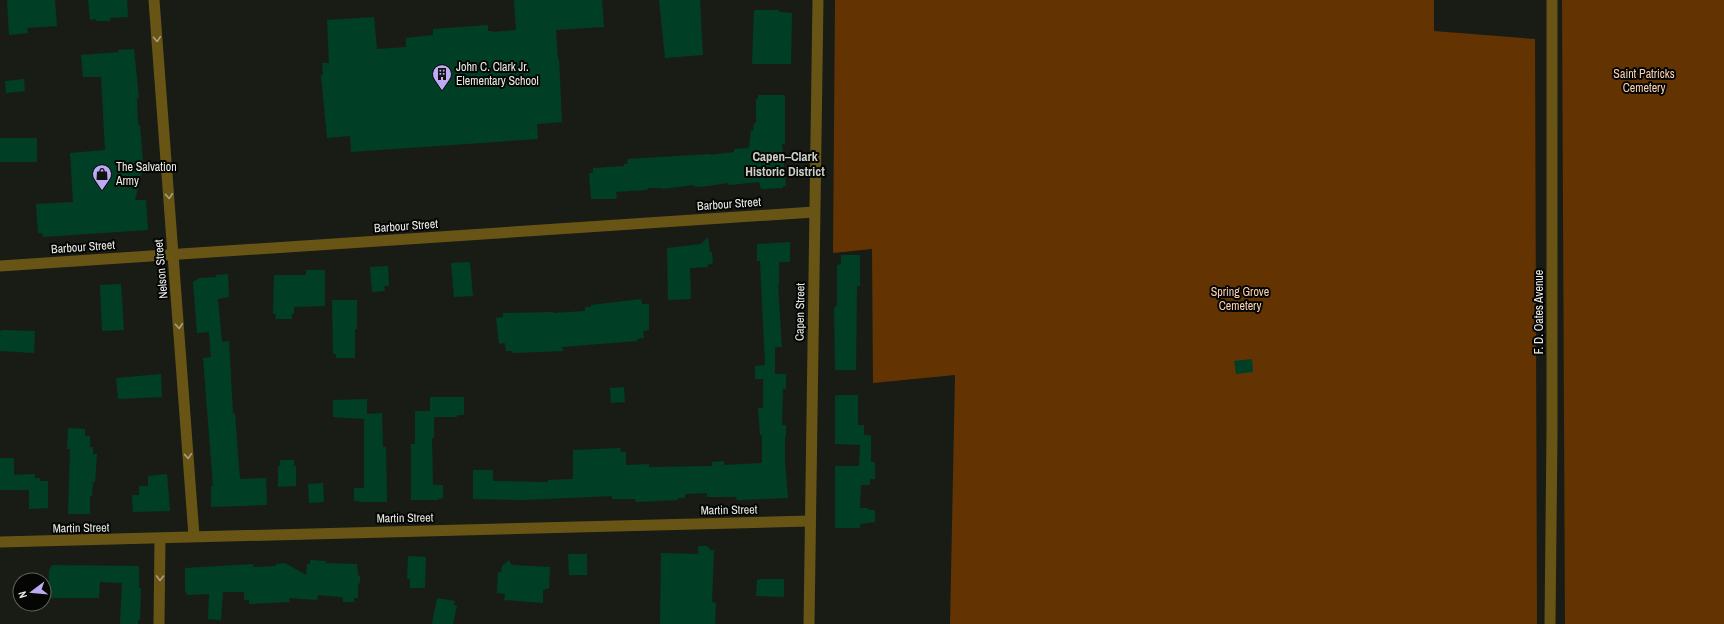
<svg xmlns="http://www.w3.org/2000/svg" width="1724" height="624" font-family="'Archivo Narrow',sans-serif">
  <rect width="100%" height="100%" fill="#191c15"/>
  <g fill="#643302">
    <polygon points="835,0 1434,0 1434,31 1535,39 1537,624 950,624 955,375 873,383 872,249 833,253"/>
    <polygon points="1562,0 1724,0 1724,624 1565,624"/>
  </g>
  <g fill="#003f25">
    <polygon points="7,0 55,0 57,26 27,28 28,33 9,35"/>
    <polygon points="88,0 127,0 128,17 110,18 110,21 96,21 96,19 90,20"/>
    <polygon points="514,0 602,0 604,27 556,30 558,59 559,59 562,122 537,124 538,139 379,150 351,152 350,136 327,138 321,75 323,75 322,63 329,63 327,20 374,17 377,49 406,47 406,38 433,35 433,29 488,25 488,31 493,31 493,32 516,30"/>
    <polygon points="659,0 700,0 703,55 665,58"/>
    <polygon points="754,10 779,10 779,12 792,13 791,64 752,64"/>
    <polygon points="134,49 139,98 137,98 138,125 140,125 143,163 142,172 135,200 146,200 148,230 43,237 42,233 38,233 36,204 73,202 70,153 105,150 101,77 83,77 81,55 119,52 118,50"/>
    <polygon points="24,79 25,91 6,93 5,81"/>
    <polygon points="758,95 784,95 785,97 785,144 782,144 786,186 783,186 783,188 761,189 759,182 729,185 727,183 709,186 695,187 694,185 662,189 661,188 648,188 647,190 616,192 617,198 615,199 591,199 589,173 593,173 593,168 624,166 624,164 628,164 627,159 710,154 710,155 734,152 734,149 749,148 751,130 753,131 754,123 756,123 756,99 758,99"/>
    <rect x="0" y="138" width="37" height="24"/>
    <polygon points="708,237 710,252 712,252 713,263 707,265 708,267 690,268 691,299 668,300 667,248 701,244"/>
    <polygon points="790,242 790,262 779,262 779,285 778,285 782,347 775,347 775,374 786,374 786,389 783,389 782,425 786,425 786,436 785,436 785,461 788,498 737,500 736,497 707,497 707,493 685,494 685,498 678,498 678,500 636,502 635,499 612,499 612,496 523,500 473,499 473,470 493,470 493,481 548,482 548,480 573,479 573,450 620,448 621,452 626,452 626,465 649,464 649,467 653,467 712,466 712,462 724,461 724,465 762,463 762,435 760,435 758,408 763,408 763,379 755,379 755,366 765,365 760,261 757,261 757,244"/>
    <polygon points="841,255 860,255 860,286 857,286 856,370 835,370 834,308 837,305 837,265 841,264"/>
    <polygon points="470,262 473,296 454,297 451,263"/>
    <polygon points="388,266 389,286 384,286 385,291 372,292 370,267"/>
    <polygon points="306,270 325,270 325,306 294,307 294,314 292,314 292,319 275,319 276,314 273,314 274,275 306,275"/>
    <polygon points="228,274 229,297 218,299 222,342 229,341 233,413 235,413 240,479 266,478 267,505 211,507 211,486 213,486 203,358 211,357 209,332 197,333 193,282 199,278 216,277 216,275"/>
    <polygon points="121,284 124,330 102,331 100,285"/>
    <polygon points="641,299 642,304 649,304 649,330 643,331 644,338 637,339 637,341 562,347 563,351 513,353 512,351 506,351 505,343 499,344 496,318 503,317 503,313 553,312 554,313 585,311 585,307 591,307 591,305"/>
    <polygon points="332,300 357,300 357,329 355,329 355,358 336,358 336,354 333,354"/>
    <polygon points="3,330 35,331 34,353 0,351 0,331"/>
    <polygon points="1252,359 1253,372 1236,374 1234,361"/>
    <polygon points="161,374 162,397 118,399 116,378"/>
    <polygon points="624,387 625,402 611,403 610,388"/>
    <polygon points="839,395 858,395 858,425 864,425 864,435 871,435 871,462 875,462 875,479 870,479 870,485 861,485 860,508 869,508 868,510 875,510 875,522 860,524 860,528 835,528 835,466 859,466 860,445 835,444 835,396"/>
    <polygon points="430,397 464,397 464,415 457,415 457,417 434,417 434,438 432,438 433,485 443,485 443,498 438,499 438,500 411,500 411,444 415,444 415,411 430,411"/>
    <polygon points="367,399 367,414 382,413 383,447 386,447 387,502 359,502 359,501 354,501 354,488 364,488 364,419 333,417 333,400"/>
    <polygon points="68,428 85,429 85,436 90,436 90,447 93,447 93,454 97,454 95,482 93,482 92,496 90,496 90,514 68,514 70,449 67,449"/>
    <polygon points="0,458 14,458 14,475 35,474 35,478 40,478 40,481 48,481 48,508 29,509 29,490 0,490"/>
    <polygon points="280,460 294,460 294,466 296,466 296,486 278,487 278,466 280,466"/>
    <polygon points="167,474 170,511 133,512 132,495 139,495 139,486 148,486 148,476"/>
    <polygon points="323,483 324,502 309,503 308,484"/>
    <polygon points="698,546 707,546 711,550 714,550 712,602 716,603 715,624 660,624 661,553 698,554"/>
    <polygon points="568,554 587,554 587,575 569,575"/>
    <polygon points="408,556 426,557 425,588 410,588 410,579 407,579"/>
    <polygon points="310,560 326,561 326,563 357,564 358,575 360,576 360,582 358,585 358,598 354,598 354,602 343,602 343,598 340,597 318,595 317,600 289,598 290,602 249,604 249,600 244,600 244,592 223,592 221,620 208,619 209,594 187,595 185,590 185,568 253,564 253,567 276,566 276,564 285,563 306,575 307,564 310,564"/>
    <polygon points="509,560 511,564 514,565 550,567 549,588 543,590 543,603 504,600 505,594 497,593 498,572 501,572 502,566"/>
    <polygon points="52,565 139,566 139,588 141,588 140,620 138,620 138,624 120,624 122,583 100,582 99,598 48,598 49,571"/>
    <polygon points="761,579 784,579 784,597 756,596 757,580"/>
    <polygon points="437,598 455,601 454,605 457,606 453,624 432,624"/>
  </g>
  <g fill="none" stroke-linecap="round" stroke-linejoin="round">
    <g stroke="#685515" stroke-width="11">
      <polyline points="154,0 194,536"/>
      <polyline points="0,542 810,521"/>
      <polyline points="159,624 160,539"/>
    </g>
    <g stroke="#685515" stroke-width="11">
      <polyline points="0,266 814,212"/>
      <polyline points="809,624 818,0"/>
      <polyline points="1550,624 1552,432 1552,0"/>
    </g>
  </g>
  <defs><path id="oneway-chevron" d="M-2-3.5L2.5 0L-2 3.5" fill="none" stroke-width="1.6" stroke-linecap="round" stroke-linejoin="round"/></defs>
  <g stroke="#a9a07e">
    <use href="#oneway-chevron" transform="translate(157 39) rotate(86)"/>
    <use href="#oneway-chevron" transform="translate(169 196) rotate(86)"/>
    <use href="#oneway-chevron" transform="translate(179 326) rotate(85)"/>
    <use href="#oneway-chevron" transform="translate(188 456) rotate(86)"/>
    <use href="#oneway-chevron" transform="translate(160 578) rotate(91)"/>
  </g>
  <defs>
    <symbol id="building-pin" viewBox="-11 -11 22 30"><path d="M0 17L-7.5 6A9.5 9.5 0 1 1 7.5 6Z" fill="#bea9f4" stroke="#050604"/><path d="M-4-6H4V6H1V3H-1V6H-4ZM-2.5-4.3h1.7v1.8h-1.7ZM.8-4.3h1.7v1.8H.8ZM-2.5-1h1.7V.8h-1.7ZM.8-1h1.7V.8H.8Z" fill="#111"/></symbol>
    <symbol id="shop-pin" viewBox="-11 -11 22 30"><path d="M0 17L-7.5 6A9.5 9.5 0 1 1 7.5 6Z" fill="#bea9f4" stroke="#050604"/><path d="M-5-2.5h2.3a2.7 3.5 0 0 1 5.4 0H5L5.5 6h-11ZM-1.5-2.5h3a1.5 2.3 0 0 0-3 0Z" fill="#111"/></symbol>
  </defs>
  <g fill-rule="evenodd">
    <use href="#building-pin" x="431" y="63" width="22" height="30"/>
    <use href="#shop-pin" x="91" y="163" width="22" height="30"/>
  </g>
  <g text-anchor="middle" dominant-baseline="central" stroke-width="4" stroke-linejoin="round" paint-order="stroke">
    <g font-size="12" fill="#eaece7" stroke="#050604" text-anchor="start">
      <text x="456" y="67">John C. Clark Jr.<tspan x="456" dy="14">Elementary School</tspan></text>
      <text x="116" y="167">The Salvation<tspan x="116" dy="14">Army</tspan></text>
    </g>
    <g font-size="12" fill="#fbd0b3" stroke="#050604">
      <text x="1644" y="74">Saint Patricks<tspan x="1644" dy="14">Cemetery</tspan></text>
      <text x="1240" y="292">Spring Grove<tspan x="1240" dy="14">Cemetery</tspan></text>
    </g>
    <g font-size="12" fill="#eaece7" stroke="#050604">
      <text transform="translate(729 204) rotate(-4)">Barbour Street</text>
      <text transform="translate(406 226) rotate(-4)">Barbour Street</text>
      <text transform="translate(83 247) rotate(-4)">Barbour Street</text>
      <text transform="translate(161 269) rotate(-95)">Nelson Street</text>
      <text transform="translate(800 312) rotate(-89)">Capen Street</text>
      <text transform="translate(1539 312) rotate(-90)">F. D. Oates Avenue</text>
      <text transform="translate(729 510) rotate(-1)">Martin Street</text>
      <text transform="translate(405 518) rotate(-1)">Martin Street</text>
      <text transform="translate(81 528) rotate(-1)">Martin Street</text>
    </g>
    <g font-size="13" font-weight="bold" fill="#cdd0c7" stroke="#050604">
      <text x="785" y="156">Capen–Clark<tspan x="785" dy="15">Historic District</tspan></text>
    </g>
  </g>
  <g transform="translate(32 592) rotate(254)"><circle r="19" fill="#050604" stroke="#61625f"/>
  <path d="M0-3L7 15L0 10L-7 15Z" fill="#bea9f4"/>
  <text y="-6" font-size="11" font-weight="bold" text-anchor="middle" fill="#eaece7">N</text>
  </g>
</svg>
